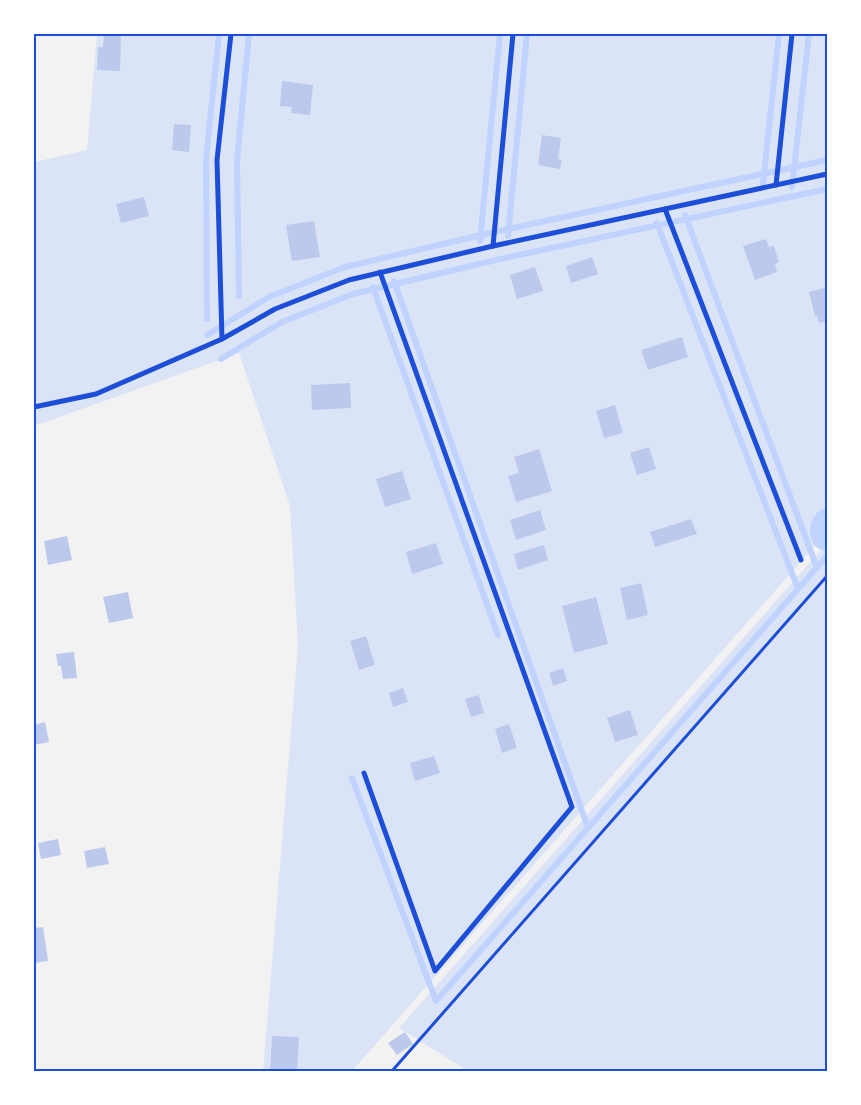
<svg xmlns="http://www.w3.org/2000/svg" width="861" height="1105" font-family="Roboto,sans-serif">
  <rect width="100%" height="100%" fill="#f2f2f2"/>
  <g fill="#dbe4f7">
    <polygon points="97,34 827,34 827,532 352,1071 263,1071 298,646 290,506 239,353 34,426 34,162 87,150"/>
    <polygon points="827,543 827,1071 468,1071 399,1028"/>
  </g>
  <path fill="#bfd3fe" d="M827 507V548L825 550C808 550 806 524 817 513 819 510 824 509 827 507Z"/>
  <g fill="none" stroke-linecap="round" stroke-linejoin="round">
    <g stroke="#bfd3fe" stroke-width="6">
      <polyline points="763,184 779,34"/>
      <polyline points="792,187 809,34"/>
      <polyline points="685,215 817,568"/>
      <polyline points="657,223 798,589"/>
      <polyline points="508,236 527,34"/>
      <polyline points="480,241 500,34"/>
      <polyline points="394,281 588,828"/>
      <polyline points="373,287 498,635"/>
      <polyline points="239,296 237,161 249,34"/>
      <polyline points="207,319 206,159 219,34"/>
      <polyline points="207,335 269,297 345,267 490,233 827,160"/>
      <polyline points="221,359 282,322 353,294 496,260 827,189"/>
      <polyline points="352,778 436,1001 827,556"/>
    </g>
  </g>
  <g fill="#bdc9ec">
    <polygon points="104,34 121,34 120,71 97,70 98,47 103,47"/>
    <polygon points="282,81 313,85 310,115 291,113 292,107 280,106"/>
    <polygon points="174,124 191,125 189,152 172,150"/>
    <polygon points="542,135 561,138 558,159 562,160 560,169 538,165"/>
    <polygon points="144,197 149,216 121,223 116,204"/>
    <polygon points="314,221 320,257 292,261 286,225"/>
    <polygon points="766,239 769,247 774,246 779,262 775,264 777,272 755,280 743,246"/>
    <polygon points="592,257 598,274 571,283 566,266"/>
    <polygon points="535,267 543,291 517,299 510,275"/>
    <polygon points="827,287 827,321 819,323 817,316 815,316 809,292"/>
    <polygon points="682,337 688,357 648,370 641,350"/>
    <polygon points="350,383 351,408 312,410 311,385"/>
    <polygon points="615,405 623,433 604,438 596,411"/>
    <polygon points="649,447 656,469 637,475 630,453"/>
    <polygon points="539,449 552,491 516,502 508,476 519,473 514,457"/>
    <polygon points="402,471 411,499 385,507 376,479"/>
    <polygon points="540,510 546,530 516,540 510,520"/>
    <polygon points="691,519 697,534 655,547 650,532"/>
    <polygon points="67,536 72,560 48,565 44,541"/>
    <polygon points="436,543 443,564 412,574 406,552"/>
    <polygon points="544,545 548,560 518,570 514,554"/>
    <polygon points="641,583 648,615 627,620 620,588"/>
    <polygon points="128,592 133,618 109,623 103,597"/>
    <polygon points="596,597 608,644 574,653 562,606"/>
    <polygon points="366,636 375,665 359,670 350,641"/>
    <polygon points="74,652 77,678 63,679 61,666 58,666 56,654"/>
    <polygon points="563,668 567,681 553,686 549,673"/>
    <polygon points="403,688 408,702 393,707 389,693"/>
    <polygon points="479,695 484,713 471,717 465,699"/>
    <polygon points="630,710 638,735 615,742 607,718"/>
    <polygon points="45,722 49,742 34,745 34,725"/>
    <polygon points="509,724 517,748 502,753 495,729"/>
    <polygon points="434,756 440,773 415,781 410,763"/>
    <polygon points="58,839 61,855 41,859 38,843"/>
    <polygon points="105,847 109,864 87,868 84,851"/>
    <polygon points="43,927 48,961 34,963 34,928"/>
    <polygon points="405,1032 413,1044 397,1055 388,1043"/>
    <polygon points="272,1036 299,1037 297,1071 270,1071"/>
  </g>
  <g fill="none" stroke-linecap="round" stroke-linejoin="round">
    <polyline stroke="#1d4ed8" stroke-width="3" points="392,1071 827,576"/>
    <g stroke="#1d4ed8" stroke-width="5">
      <polyline points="776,185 792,34"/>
      <polyline points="665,209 801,560"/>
      <polyline points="493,246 513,34"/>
      <polyline points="222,339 217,160 231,34"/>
      <polyline points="34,407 96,394 222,339 275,309 349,280 493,246 827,174"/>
      <polyline points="364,773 435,971 572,807 380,272"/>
    </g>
  </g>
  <rect width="861" height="1105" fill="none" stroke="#ffffff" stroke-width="70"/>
  <rect x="35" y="35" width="791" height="1035" fill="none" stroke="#1d4ed8" stroke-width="2"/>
</svg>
